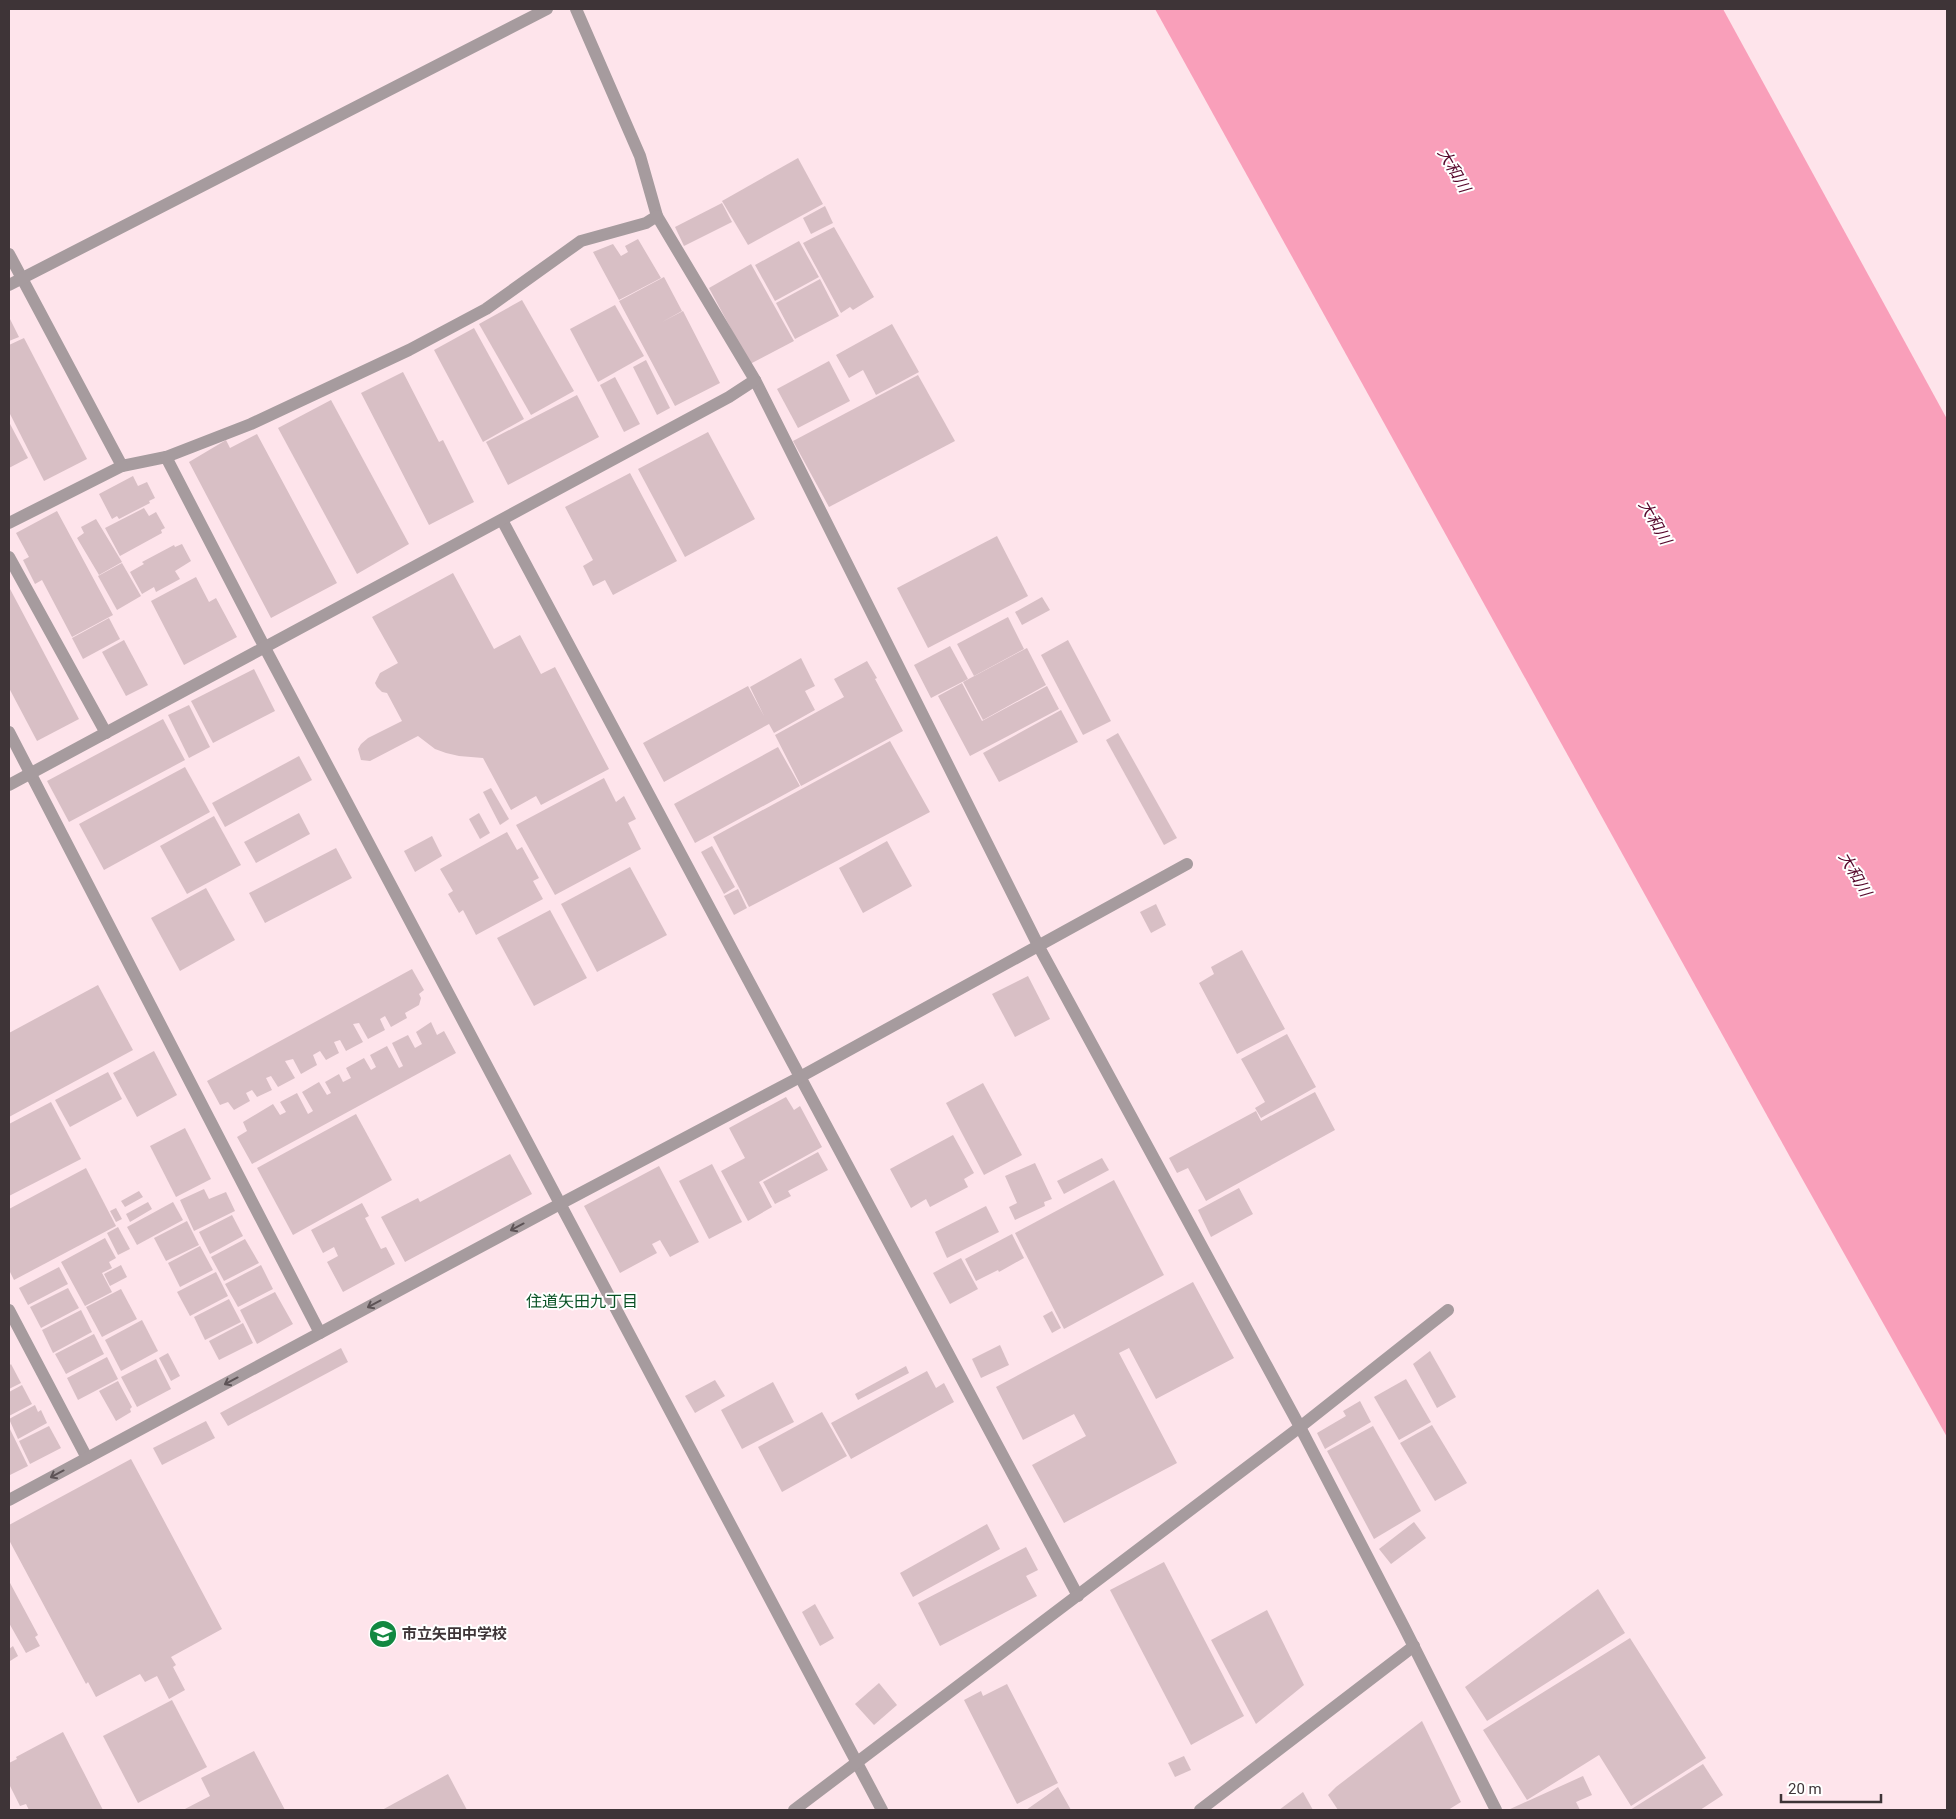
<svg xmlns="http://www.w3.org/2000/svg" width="1956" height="1819" font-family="Roboto,'Noto Sans JP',sans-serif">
  <rect width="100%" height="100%" fill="#fee4eb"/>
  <polygon fill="#f99fba" points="1155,9 1723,9 1947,419 1947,1437 1790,1157"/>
  <g fill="#d8bfc5">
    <polygon points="798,158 823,204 748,245 722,201"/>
    <polygon points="722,203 732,222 684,246 675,227"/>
    <polygon points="825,206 833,223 811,234 803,218"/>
    <polygon points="834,227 874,297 853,310 850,307 841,313 803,243"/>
    <polygon points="638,239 661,278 619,300 593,252 613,244 621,256 628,252 625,246"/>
    <polygon points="799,241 819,277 775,301 755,265"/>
    <polygon points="751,264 794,341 750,364 709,288"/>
    <polygon points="664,277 682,311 662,322 683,311 720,383 675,406 619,301"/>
    <polygon points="820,279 839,316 795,339 776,303"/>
    <polygon points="522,300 574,391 531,415 479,324"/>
    <polygon points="615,305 644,356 598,382 570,329"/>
    <polygon points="9,317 19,337 9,341"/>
    <polygon points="892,324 919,372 876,395 863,370 849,378 836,355"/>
    <polygon points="474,328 524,419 483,442 434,350"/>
    <polygon points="24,338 87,459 44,481 9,412 9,345"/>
    <polygon points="646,360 670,408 657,415 633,367"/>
    <polygon points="829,361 850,401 798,428 777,389"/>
    <polygon points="403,372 439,442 443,440 474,502 429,525 361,393"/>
    <polygon points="918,375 955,441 829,507 793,441"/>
    <polygon points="615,377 640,424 624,432 600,385"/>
    <polygon points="577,395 599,437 508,485 486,442"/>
    <polygon points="331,400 409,544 357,574 278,428"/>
    <polygon points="9,422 28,458 9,468"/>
    <polygon points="708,432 755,519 685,557 638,469"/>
    <polygon points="257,434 337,583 271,618 189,462 226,440 230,448"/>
    <polygon points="630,473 677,561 613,595 605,580 593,586 583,566 593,560 565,507"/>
    <polygon points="133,476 138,486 147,482 155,498 149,501 150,503 119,519 117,516 112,519 99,494"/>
    <polygon points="144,508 149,516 156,512 165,528 161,530 162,533 120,556 105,528"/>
    <polygon points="57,511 113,615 72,637 42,580 35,584 23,560 29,557 16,533"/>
    <polygon points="96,519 122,562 99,575 77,538 84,533 81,527"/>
    <polygon points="997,536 1028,596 928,648 897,588"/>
    <polygon points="182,544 191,561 175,571 180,579 156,592 154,587 142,594 130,572 144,564 142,562 174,545 175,547"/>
    <polygon points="122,563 141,596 117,610 98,576"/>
    <polygon points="453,573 494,649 520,635 541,674 555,667 609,769 541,805 536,796 511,810 483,758 459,756 446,753 435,749 418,736 370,761 361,760 358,749 361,744 368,738 402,721 387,693 382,692 377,687 375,683 380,673 398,663 372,617"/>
    <polygon points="196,577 209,602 216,598 237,637 184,665 151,601"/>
    <polygon points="9,587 79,719 37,741 9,688"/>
    <polygon points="1042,597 1050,610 1022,625 1015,612"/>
    <polygon points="1008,617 1024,649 974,676 957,644"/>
    <polygon points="109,618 120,639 83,659 72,638"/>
    <polygon points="124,640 148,685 126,696 102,652"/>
    <polygon points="1068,640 1111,721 1083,735 1041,655"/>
    <polygon points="950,646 968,679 931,698 914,665"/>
    <polygon points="1027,648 1046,685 983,720 963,682"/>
    <polygon points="801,658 815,686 805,691 815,710 774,733 769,724 664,782 643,743 748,686 764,716 750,687"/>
    <polygon points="867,661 877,678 875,679 903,731 801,786 775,735 844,697 834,679"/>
    <polygon points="254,669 275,711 213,743 191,701"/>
    <polygon points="962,683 982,721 1047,686 1059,709 970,756 938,696"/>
    <polygon points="189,705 210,747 189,758 168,715"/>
    <polygon points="1061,710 1078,742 999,782 983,753"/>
    <polygon points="163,719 185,760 69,822 47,781"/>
    <polygon points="1118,733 1177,838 1164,845 1106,740"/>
    <polygon points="890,741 930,812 749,907 713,837"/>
    <polygon points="778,747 800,786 695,843 674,804"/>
    <polygon points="299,756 312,780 225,827 212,803"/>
    <polygon points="185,767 210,812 104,870 79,824"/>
    <polygon points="604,778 616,802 624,796 636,819 628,823 641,849 555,895 516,825"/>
    <polygon points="491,788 509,819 500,825 483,792"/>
    <polygon points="299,813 310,834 256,863 244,842"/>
    <polygon points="479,813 490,833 480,839 469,819"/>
    <polygon points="214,816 241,865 187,894 160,846"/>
    <polygon points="507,832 517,850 522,847 539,878 533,881 543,899 476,935 463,910 459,913 448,894 453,891 440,869"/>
    <polygon points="432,836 442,856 415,872 404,851"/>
    <polygon points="887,841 912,886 863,913 839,868"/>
    <polygon points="712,846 735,887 724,894 701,852"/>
    <polygon points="336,848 352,878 265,923 249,893"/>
    <polygon points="630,867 667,935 597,972 561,904"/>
    <polygon points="206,888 235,940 180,971 151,918"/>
    <polygon points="738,889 747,908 734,915 724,896"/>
    <polygon points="1156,904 1166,925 1151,933 1140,912"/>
    <polygon points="550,910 587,978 534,1006 497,938"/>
    <polygon points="1242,950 1285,1029 1237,1054 1199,983 1214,974 1211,967"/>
    <polygon points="412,969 424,990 419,994 421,998 419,1005 405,1013 407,1018 391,1027 385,1016 380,1019 385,1030 368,1039 359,1023 353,1024 363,1042 346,1051 340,1040 334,1042 339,1053 326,1060 320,1051 313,1055 317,1065 301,1074 293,1059 285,1061 295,1078 278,1087 271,1076 266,1078 272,1090 257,1097 252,1090 246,1093 250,1101 234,1110 228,1102 220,1105 207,1081"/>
    <polygon points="1028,976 1050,1019 1015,1037 992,994"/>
    <polygon points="98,985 133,1050 9,1117 9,1033"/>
    <polygon points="431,1022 437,1035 444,1031 456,1053 252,1164 237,1137 247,1131 243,1122 273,1104 280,1115 286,1112 280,1102 297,1093 308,1114 313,1111 302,1092 319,1082 327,1095 331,1093 325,1082 339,1074 343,1082 351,1078 346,1068 364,1058 371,1070 376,1067 370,1055 387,1046 399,1068 403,1066 392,1043 408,1035 415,1048 422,1044 416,1032"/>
    <polygon points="1287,1034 1316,1087 1261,1118 1255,1108 1265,1102 1241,1059"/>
    <polygon points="154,1051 177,1095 137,1117 113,1073"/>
    <polygon points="108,1072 122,1099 70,1127 55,1100"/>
    <polygon points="983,1083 1022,1155 984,1175 946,1103"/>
    <polygon points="1315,1092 1335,1130 1206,1201 1188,1168 1177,1173 1169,1158 1256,1111 1261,1121"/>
    <polygon points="786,1097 794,1110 800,1106 822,1147 759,1182 772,1207 748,1221 721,1171 745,1158 729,1128"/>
    <polygon points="51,1102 81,1159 9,1196 9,1124"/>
    <polygon points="356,1114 392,1180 293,1235 257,1168"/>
    <polygon points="185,1128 211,1179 176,1197 150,1146"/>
    <polygon points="953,1135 974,1173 964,1179 968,1187 930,1207 926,1199 911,1208 890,1169"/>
    <polygon points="818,1152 828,1170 788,1191 791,1196 775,1204 763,1182"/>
    <polygon points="510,1154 532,1194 405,1262 381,1217 418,1198 420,1202"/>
    <polygon points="1102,1158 1109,1170 1064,1194 1057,1181"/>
    <polygon points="1035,1163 1052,1199 1044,1202 1045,1206 1015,1220 1009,1207 1017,1203 1005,1176"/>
    <polygon points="712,1164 742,1222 709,1239 679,1181"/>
    <polygon points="659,1166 699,1242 670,1257 660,1240 652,1244 657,1253 620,1273 584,1206"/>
    <polygon points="86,1168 116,1226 14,1280 9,1270 9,1209"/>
    <polygon points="1114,1180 1164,1275 1064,1329 1015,1233"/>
    <polygon points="1239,1188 1253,1214 1211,1237 1198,1210"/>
    <polygon points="204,1189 209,1199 226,1192 235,1211 194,1231 180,1200"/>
    <polygon points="139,1191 143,1197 125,1207 121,1201"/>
    <polygon points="148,1202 152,1209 130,1222 126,1214"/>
    <polygon points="173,1202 183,1220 137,1245 127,1227"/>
    <polygon points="362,1203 369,1216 365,1218 381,1249 386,1247 395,1264 343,1292 327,1262 338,1256 334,1247 323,1253 311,1230"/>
    <polygon points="986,1206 999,1232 947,1258 935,1232"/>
    <polygon points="116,1208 122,1219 116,1222 110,1211"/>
    <polygon points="232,1215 243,1236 210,1254 199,1232"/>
    <polygon points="187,1221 199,1245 166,1261 154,1238"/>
    <polygon points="118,1227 130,1249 118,1255 107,1233"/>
    <polygon points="1012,1234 1024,1258 999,1272 998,1270 976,1281 965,1259"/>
    <polygon points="105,1238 116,1258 109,1262 112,1268 102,1273 112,1292 85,1306 61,1262"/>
    <polygon points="245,1239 259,1263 224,1281 211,1257"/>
    <polygon points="200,1246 213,1270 180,1287 168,1263"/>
    <polygon points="961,1258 978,1289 950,1304 933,1273"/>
    <polygon points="121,1265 127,1277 110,1286 104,1274"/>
    <polygon points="261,1265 273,1289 238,1307 225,1284"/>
    <polygon points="59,1267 68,1284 28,1305 19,1288"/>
    <polygon points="216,1272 228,1296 190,1316 177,1292"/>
    <polygon points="1193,1282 1234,1358 1156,1399 1129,1348 1119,1353 1177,1463 1064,1523 1032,1465 1086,1436 1074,1414 1023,1440 996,1387"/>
    <polygon points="68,1288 79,1308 41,1328 30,1307"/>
    <polygon points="121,1289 137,1319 102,1337 86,1307"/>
    <polygon points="275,1292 293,1324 257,1344 240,1310"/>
    <polygon points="229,1299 241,1322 205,1340 194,1317"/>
    <polygon points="81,1310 92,1332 53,1353 42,1330"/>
    <polygon points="1052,1311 1061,1328 1052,1333 1043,1316"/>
    <polygon points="142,1320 158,1351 121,1371 105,1340"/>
    <polygon points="243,1323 253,1343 219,1360 209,1341"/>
    <polygon points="94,1334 104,1354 66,1374 55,1354"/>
    <polygon points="1000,1345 1009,1365 981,1378 972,1359"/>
    <polygon points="341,1348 348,1362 228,1426 220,1413"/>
    <polygon points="1430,1351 1456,1397 1437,1408 1413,1364"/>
    <polygon points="168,1353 180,1376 171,1381 159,1358"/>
    <polygon points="107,1357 118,1379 78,1400 67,1378"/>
    <polygon points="156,1359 171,1389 137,1407 121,1377"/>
    <polygon points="11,1364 21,1383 9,1389 9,1366"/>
    <polygon points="906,1366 909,1373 858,1400 855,1394"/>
    <polygon points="927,1371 936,1388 944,1383 954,1402 851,1459 831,1423"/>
    <polygon points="1406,1379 1431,1422 1399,1440 1374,1397"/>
    <polygon points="715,1380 725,1396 695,1413 685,1396"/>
    <polygon points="118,1381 132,1407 130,1409 131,1412 116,1421 99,1391"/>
    <polygon points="773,1382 794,1422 742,1449 721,1410"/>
    <polygon points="22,1385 32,1404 9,1416 9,1392"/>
    <polygon points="1360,1401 1371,1422 1325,1449 1317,1433 1346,1416 1343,1411"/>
    <polygon points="35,1405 38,1412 41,1410 47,1423 18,1439 9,1419"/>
    <polygon points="822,1412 847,1456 782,1492 758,1447"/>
    <polygon points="206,1421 215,1438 162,1465 153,1448"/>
    <polygon points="1432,1425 1467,1483 1435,1501 1400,1443"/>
    <polygon points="49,1426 61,1448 30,1464 19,1441"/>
    <polygon points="1373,1426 1421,1511 1374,1539 1327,1451"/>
    <polygon points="9,1427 28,1466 10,1475 9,1473"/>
    <polygon points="131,1459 222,1629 171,1657 176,1665 173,1667 185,1690 169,1699 157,1676 145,1682 140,1674 96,1697 88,1682 86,1684 9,1540 9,1525"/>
    <polygon points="1414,1522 1426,1538 1391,1564 1379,1549"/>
    <polygon points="987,1524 1000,1549 913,1597 900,1573"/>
    <polygon points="1026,1547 1038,1570 1026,1576 1037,1596 940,1646 918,1603"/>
    <polygon points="1164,1562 1244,1716 1191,1745 1110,1590"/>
    <polygon points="9,1581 38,1635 35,1637 40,1646 26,1653 9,1623"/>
    <polygon points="1598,1589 1625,1633 1487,1721 1465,1687"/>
    <polygon points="815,1604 834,1638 820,1646 802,1612"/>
    <polygon points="1267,1610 1304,1685 1256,1724 1211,1640"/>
    <polygon points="1630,1638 1706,1758 1631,1806 1599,1755 1527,1800 1483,1730"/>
    <polygon points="13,1646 18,1656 10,1661 9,1649"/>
    <polygon points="879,1683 897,1705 874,1725 855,1704"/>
    <polygon points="1007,1684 1058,1783 1017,1804 964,1700 981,1691 983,1696"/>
    <polygon points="172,1700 207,1767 138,1803 103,1736"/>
    <polygon points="1422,1721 1461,1802 1448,1810 1338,1810 1328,1795 1336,1787"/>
    <polygon points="63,1732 103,1810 29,1810 26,1804 20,1806 9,1784 9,1763 17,1759 16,1757"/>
    <polygon points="254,1751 285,1810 183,1810 210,1796 201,1778"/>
    <polygon points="1184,1756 1191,1770 1175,1777 1168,1763"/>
    <polygon points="1703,1764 1723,1795 1700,1810 1630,1810"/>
    <polygon points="448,1774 467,1810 382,1810"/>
    <polygon points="1583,1776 1592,1795 1576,1802 1580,1810 1508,1810"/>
    <polygon points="1058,1787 1071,1810 1026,1810 1046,1796"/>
    <polygon points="1303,1792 1313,1810 1279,1810"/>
  </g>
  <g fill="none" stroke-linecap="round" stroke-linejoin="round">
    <g stroke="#a69b9e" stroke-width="12">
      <polyline points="576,9 640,156 657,216 755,380 1039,947 1300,1427 1404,1627 1496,1810"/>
      <polyline points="9,254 122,466 166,457 265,648 882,1810"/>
      <polyline points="9,285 547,9"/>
      <polyline points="166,457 251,424 409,350 486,309 581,241 646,223 657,216"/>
      <polyline points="502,520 1078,1596"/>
      <polyline points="9,523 122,466"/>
      <polyline points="9,557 106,733"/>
      <polyline points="9,732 320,1333"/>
      <polyline points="9,785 729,397 755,380"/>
      <polyline points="9,1310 87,1458"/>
      <polyline points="9,1500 560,1204 800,1077 1187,864"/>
      <polyline points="794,1810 1300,1427 1448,1310"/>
      <polyline points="1200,1810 1414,1646"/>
    </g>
  </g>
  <defs><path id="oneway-shaft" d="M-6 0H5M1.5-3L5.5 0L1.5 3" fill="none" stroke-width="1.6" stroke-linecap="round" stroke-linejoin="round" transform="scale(1.25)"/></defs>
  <g stroke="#5d5356">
    <use href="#oneway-shaft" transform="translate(517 1227) rotate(152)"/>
    <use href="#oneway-shaft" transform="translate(374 1304) rotate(152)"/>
    <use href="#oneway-shaft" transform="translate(231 1381) rotate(152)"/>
    <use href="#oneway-shaft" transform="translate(57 1474) rotate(152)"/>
  </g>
  <defs>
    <symbol id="school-disc" viewBox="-11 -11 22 22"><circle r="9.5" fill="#128841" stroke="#fff"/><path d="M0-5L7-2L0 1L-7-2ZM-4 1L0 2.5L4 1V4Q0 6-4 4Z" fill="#fff"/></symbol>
  </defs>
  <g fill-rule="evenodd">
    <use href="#school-disc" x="367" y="1618" width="32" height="32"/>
  </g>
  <g text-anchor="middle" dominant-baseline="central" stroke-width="4" stroke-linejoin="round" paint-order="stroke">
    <g font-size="15" font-weight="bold" fill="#3e3437" stroke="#fff" text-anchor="start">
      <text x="402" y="1634">市立矢田中学校</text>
    </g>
    <g font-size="16" font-style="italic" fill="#56072b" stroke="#fff">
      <text transform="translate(1454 170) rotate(60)">大和川</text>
      <text transform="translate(1655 522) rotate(60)">大和川</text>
      <text transform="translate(1855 874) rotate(60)">大和川</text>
    </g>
    <g font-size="16" fill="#095225" stroke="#fff">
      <text x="582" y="1301">住道矢田九丁目</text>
    </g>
  </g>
  <rect width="1956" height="1819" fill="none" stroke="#3e3437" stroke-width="20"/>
  <path d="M1781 1794v8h100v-8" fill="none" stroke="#3e3437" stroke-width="2.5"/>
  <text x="1788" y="1794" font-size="15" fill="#3e3437" stroke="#ffffff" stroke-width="4" paint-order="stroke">20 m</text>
</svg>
